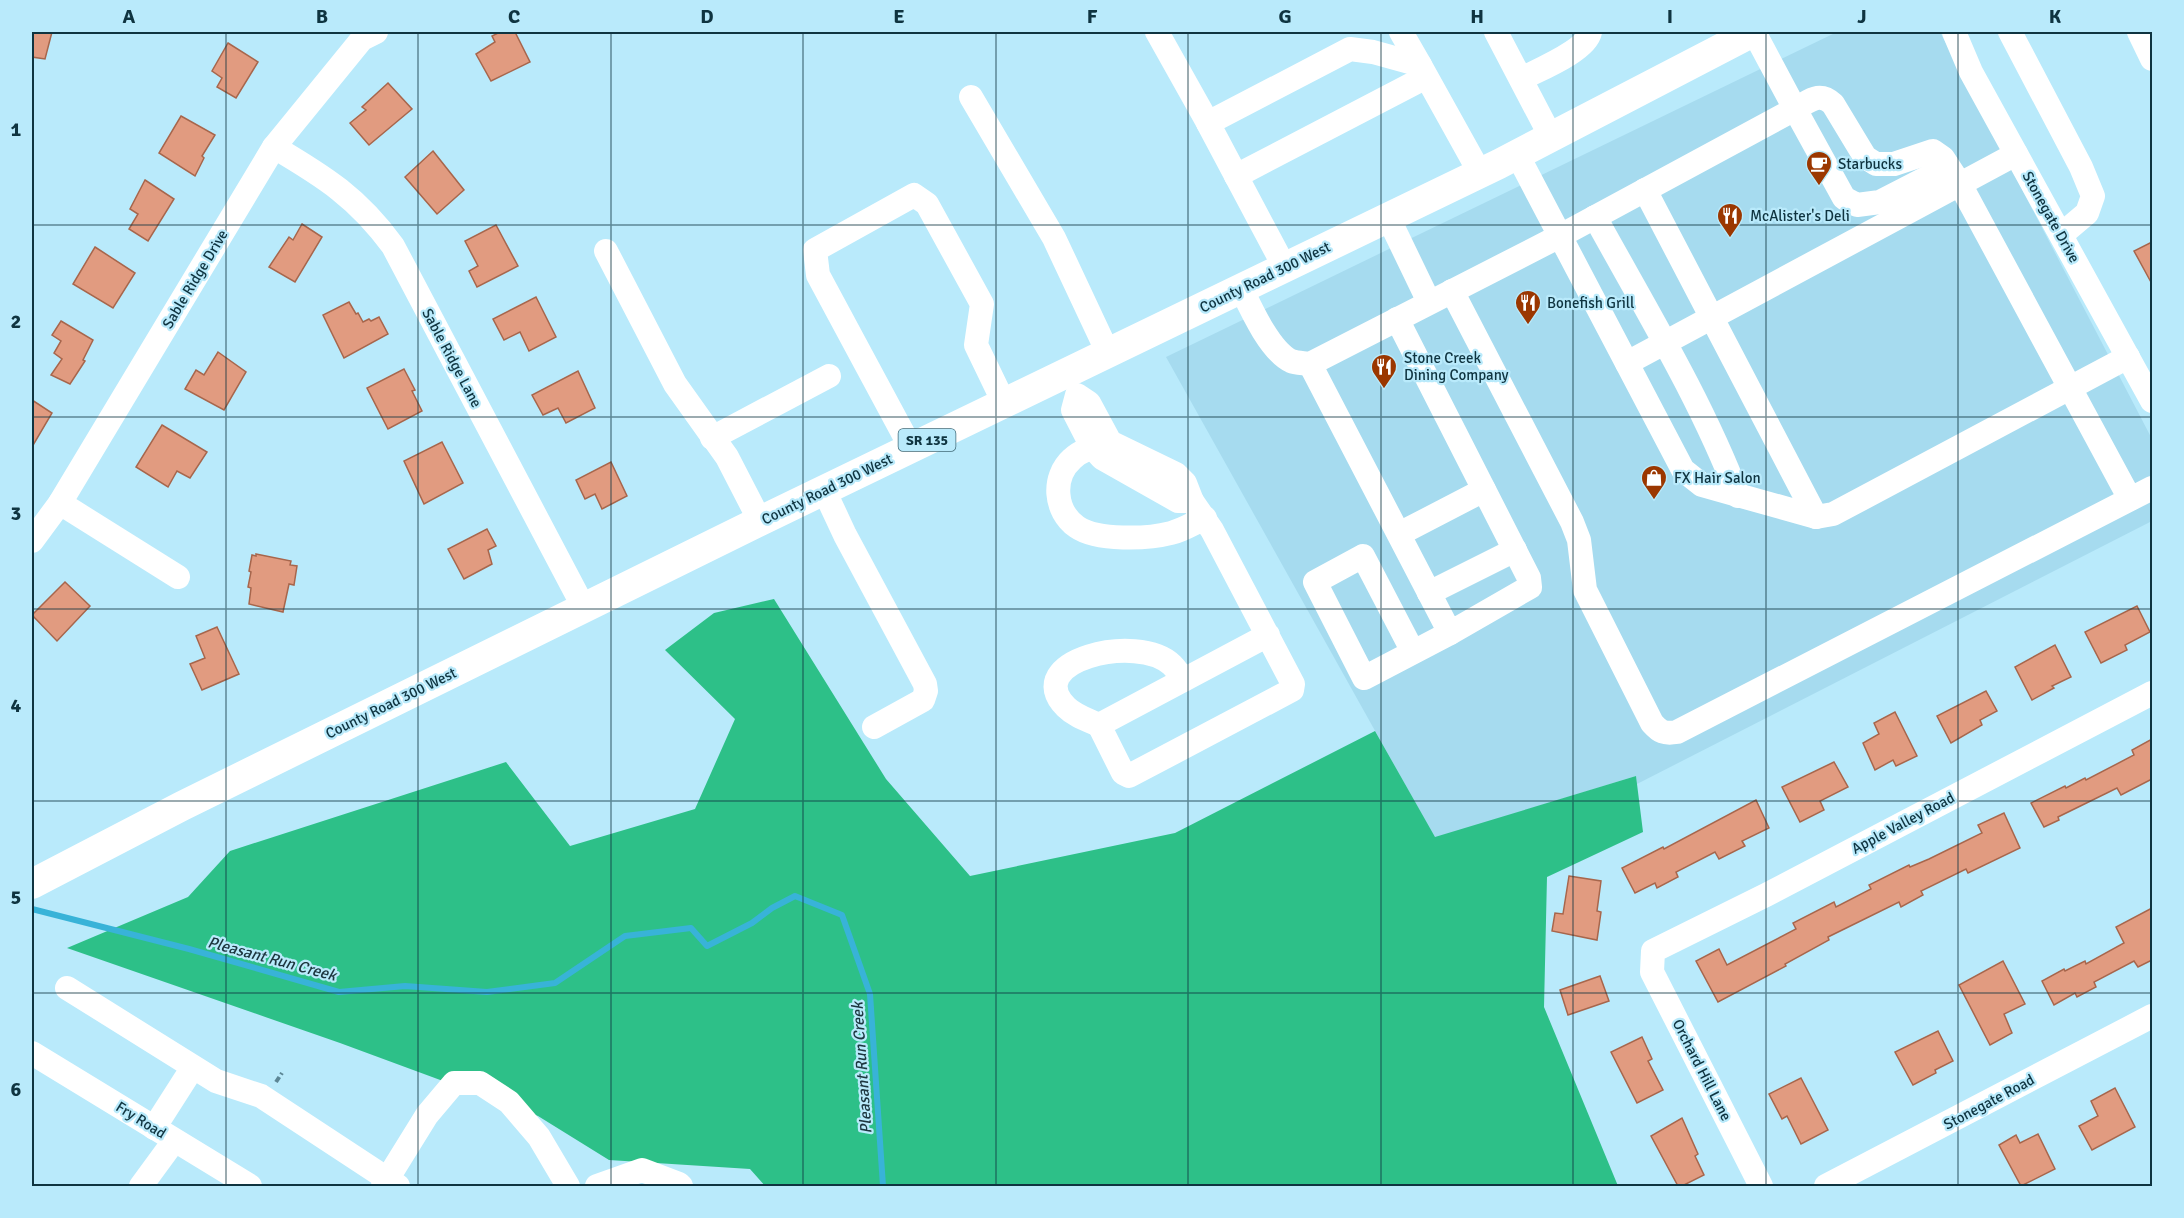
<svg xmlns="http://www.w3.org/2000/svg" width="2184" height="1218" font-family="Signika,sans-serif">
  <rect width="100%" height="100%" fill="#b9eafb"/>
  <polygon fill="#a6dbef" points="1837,32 1940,32 2152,439 2152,521 1637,784 1636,776 1435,838 1166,357"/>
  <polygon fill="#2dc088" points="774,599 886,779 970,876 1175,833 1375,731 1435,837 1636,776 1643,832 1547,877 1544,1007 1618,1186 765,1186 750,1169 609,1160 538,1116 340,1043 67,948 188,897 230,851 506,762 570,846 695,809 735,719 665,650 714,613"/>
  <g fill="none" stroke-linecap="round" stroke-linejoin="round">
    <polyline stroke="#38b3d8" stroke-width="6" points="32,909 189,949 339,992 405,986 487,992 555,983 625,936 691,928 707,946 752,923 772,908 795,896 842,915 870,994 883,1186"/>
  </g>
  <g fill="#e19b80" stroke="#a7664c" stroke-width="1.5">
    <polygon points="32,32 52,32 45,59 32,57"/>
    <polygon points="500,32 515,32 530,62 491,81 476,54 495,42 492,36"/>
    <polygon points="228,43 258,62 236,98 217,87 222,78 212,71"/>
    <polygon points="388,83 412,109 369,145 350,123 366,110 362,107"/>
    <polygon points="181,116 215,135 202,156 204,158 195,176 159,153"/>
    <polygon points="433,151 464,190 437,214 405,177"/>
    <polygon points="145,180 174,199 148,241 129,229 138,214 130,209"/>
    <polygon points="302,224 322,237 295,282 269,267 289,237 293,240"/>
    <polygon points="496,225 518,266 477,287 469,271 478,266 465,241"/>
    <polygon points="2152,242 2152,284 2134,251"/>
    <polygon points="95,247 135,273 113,308 73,284"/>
    <polygon points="536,297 556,337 529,351 520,332 504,340 493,319"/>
    <polygon points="349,302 356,314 358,313 363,322 369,319 371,321 379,317 388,334 344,358 323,315"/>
    <polygon points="61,321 93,340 83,360 85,361 70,384 51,375 62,359 54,353 61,341 52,335"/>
    <polygon points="218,352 246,372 224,410 185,389 196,370 204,375"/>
    <polygon points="404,369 415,390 412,391 422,411 388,429 367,388"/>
    <polygon points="578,371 595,408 566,423 558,408 543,415 532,395"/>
    <polygon points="32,400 52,413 32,447"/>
    <polygon points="162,425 207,452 190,478 177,471 168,487 136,467"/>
    <polygon points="442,442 463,483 424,504 404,461"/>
    <polygon points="611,462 627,496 602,509 595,494 585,499 576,480"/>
    <polygon points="487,529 496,546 488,550 492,564 464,579 448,549"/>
    <polygon points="256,554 291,561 290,565 297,566 294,585 289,584 283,612 249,604 251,588 248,587 251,572 249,571 252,555 256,556"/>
    <polygon points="65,582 90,606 57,641 32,615"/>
    <polygon points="2137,606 2150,632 2125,645 2127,650 2101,663 2085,632"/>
    <polygon points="217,627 239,674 202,690 190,664 205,658 196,636"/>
    <polygon points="2055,645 2071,677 2052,686 2054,688 2032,700 2015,667"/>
    <polygon points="1986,691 1997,711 1980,720 1982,725 1951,743 1937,716"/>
    <polygon points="1895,712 1917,756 1896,766 1893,760 1875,770 1863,743 1879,734 1874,723"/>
    <polygon points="2152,739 2152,779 2121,795 2117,788 2058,817 2059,820 2044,827 2031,803 2065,786 2066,788 2085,778 2086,780 2134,755 2132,750"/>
    <polygon points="1834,762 1848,787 1820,801 1824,810 1800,822 1782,787"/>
    <polygon points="1756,800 1769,828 1742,841 1745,846 1719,859 1715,852 1676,872 1678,877 1657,888 1655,883 1635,893 1622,868 1663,847 1664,849"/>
    <polygon points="2004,813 2020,848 1968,873 1966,869 1921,891 1923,895 1901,907 1899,902 1828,937 1829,940 1785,964 1786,966 1718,1002 1696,961 1719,949 1727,965 1796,929 1793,923 1834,902 1836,907 1871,889 1869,885 1909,865 1910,867 1929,859 1982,833 1978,825"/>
    <polygon points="1569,876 1601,881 1597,911 1601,912 1597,940 1552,931 1555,913 1563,914"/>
    <polygon points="2152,908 2152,960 2138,967 2134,961 2094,982 2096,987 2077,997 2075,993 2054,1005 2042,981 2064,969 2065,971 2085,961 2086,964 2124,943 2116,927"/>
    <polygon points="2003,961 2025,1004 2004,1014 2012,1033 1990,1045 1959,985"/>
    <polygon points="1600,976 1609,1001 1568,1015 1560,990"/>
    <polygon points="1938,1031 1953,1061 1935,1070 1936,1073 1913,1085 1895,1052"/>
    <polygon points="1642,1037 1652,1059 1648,1061 1663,1090 1637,1103 1611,1052"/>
    <polygon points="1801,1078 1828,1130 1801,1144 1787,1116 1782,1119 1769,1094"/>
    <polygon points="2115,1088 2135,1127 2092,1150 2079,1126 2098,1116 2091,1101"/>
    <polygon points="1682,1118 1698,1154 1695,1156 1704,1175 1682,1186 1678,1186 1651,1136"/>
    <polygon points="2038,1134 2055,1169 2021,1186 1999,1145 2016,1135 2020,1143"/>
  </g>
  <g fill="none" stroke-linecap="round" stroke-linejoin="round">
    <polyline stroke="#5c8695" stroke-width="4" stroke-dasharray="6 3" stroke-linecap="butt" points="276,1082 282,1073"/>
    <g stroke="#fff" stroke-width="24">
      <polyline points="1157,32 1208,123"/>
      <polyline points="1401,32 1420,65"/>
      <polyline points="1496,32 1551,137"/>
      <path d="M1754 32 1795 109C1810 101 1819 91 1833 104L1865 157 1876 164H1894L1933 151 1943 158 1960 184 2130 499"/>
      <polyline points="1954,32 1971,72 2152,401"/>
      <polyline points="2010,32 2081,167 2093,196 2087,213 2061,235"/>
      <polyline points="2139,32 2152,59"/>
      <path d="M1521 79C1538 70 1586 51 1590 32"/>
      <polyline points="971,97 1054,238 1108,353"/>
      <path d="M274 147C325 177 358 198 393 246L584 608"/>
      <polyline points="1517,154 1683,470 1702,485 1816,517 1833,514 2128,357"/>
      <polyline points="1236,176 1426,77"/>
      <polyline points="1645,190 1816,517"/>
      <polyline points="1388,217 1429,302"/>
      <path d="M1595 217C1645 308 1701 399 1738 496"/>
      <polyline points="606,251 675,384 727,457 760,521"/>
      <polyline points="1285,268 1208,123 1350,49 1373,52 1420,65 1480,173"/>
      <path d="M1241 288C1251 309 1270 351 1291 361 1296 363 1304 363 1310 364L1560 236 1795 109 1844 198 1857 205 1880 202 1948 167"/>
      <path d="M1452 291 1572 522 1579 540 1585 590 1652 723C1660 732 1664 734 1677 732L2152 488"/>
      <polyline points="1627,363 2016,154"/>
      <polyline points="1310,364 1450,633 1530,587 1529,578 1397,319"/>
      <polygon points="1077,395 1089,403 1110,442 1176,474 1185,483 1192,501 1178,501 1102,458 1092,447 1073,410"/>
      <polyline points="712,438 829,376"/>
      <path d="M1105 444C1094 447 1081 450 1072 459 1052 477 1054 511 1077 527 1097 541 1148 539 1171 533 1183 530 1194 523 1205 518"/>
      <polyline points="911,448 818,275 815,250 914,195 927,204 982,304 976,345 1004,403"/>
      <polyline points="824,490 845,535 925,684 926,691 923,700 874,727"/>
      <polyline points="1192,501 1212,530 1293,684 1292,690 1129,776 1123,773 1099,725 1268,635"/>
      <polyline points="60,503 178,577"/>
      <polyline points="1399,534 1484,490"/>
      <polyline points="32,541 60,503 274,147 362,39 376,32"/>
      <polyline points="1429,593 1515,550"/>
      <polyline points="1413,652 1363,556 1315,582 1364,678 1450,633"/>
      <path d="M1099 725C1088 720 1075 716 1066 707 1020 661 1138 632 1172 665 1176 669 1180 675 1183 680"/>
      <polyline points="67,988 216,1081 261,1096 398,1186"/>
      <polyline points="32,1053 250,1186"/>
      <polyline points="154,1128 193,1067"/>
      <polyline points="141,1186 174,1141"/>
      <polyline points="383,1186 427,1115 454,1083 480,1083 509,1102 539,1137 568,1186"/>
      <polyline points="597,1186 642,1170 679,1184 681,1186"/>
      <polyline points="1761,1186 1652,972 1653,951 1766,895 2152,693"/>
      <polyline points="1826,1186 2152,1016"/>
    </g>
    <polyline stroke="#fff" stroke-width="30" points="32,884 182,806 760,521 1499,164 1753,32"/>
  </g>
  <path fill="none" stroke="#0f3440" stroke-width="1.5" stroke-opacity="0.55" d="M226 32V1186M418 32V1186M611 32V1186M803 32V1186M996 32V1186M1188 32V1186M1381 32V1186M1573 32V1186M1766 32V1186M1958 32V1186M32 225H2152M32 417H2152M32 609H2152M32 801H2152M32 993H2152"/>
  <defs>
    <symbol id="cafe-pin" viewBox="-11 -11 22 30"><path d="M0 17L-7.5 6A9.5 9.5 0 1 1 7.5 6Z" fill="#9b3700" stroke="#b9eafb"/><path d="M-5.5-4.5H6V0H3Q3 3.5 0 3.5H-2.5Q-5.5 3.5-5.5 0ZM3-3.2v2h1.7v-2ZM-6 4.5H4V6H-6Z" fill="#fff"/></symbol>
    <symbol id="restaurant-pin" viewBox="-11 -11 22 30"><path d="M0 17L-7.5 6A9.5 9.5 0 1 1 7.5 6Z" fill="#9b3700" stroke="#b9eafb"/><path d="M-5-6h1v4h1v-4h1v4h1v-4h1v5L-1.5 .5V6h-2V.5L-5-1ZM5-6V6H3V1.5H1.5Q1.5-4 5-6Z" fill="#fff"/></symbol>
    <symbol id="shop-pin" viewBox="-11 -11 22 30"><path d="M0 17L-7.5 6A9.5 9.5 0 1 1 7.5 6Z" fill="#9b3700" stroke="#b9eafb"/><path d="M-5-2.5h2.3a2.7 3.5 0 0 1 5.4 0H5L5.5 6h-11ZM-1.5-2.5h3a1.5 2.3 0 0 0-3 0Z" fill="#fff"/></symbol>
  </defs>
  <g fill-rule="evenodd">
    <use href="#cafe-pin" x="1804" y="149" width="30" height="40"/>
    <use href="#restaurant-pin" x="1715" y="201" width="30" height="40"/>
    <use href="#restaurant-pin" x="1513" y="288" width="30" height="40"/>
    <use href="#restaurant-pin" x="1369" y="352" width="30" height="40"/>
    <use href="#shop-pin" x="1639" y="463" width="30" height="40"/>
  </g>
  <g text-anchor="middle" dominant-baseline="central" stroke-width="4.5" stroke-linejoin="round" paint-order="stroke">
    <rect fill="#b9eafb" stroke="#426b78" stroke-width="1.5" x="898.5" y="429" width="57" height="22" rx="4.5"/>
    <g font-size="14" font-weight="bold" fill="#0f3440">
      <text x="927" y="440">SR 135</text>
    </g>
    <g font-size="15" fill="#0f3440" stroke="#b9eafb" text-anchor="start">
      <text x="1838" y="164">Starbucks</text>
      <text x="1750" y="216">McAlister's Deli</text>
      <text x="1547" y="303">Bonefish Grill</text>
      <text x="1404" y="358">Stone Creek<tspan x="1404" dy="17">Dining Company</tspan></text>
      <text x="1674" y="478">FX Hair Salon</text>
    </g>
    <g font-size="15" fill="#0f3440" stroke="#b9eafb">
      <text transform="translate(2051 217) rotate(61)">Stonegate Drive</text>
      <text transform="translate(1265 277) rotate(-26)">County Road 300 West</text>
      <text transform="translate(195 279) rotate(-59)">Sable Ridge Drive</text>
      <text transform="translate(452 358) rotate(62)">Sable Ridge Lane</text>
      <text transform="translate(827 489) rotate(-26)">County Road 300 West</text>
      <text transform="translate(391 703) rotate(-26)">County Road 300 West</text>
      <text transform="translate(1903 823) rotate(-28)">Apple Valley Road</text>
      <text transform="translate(1702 1070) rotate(63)">Orchard Hill Lane</text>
      <text transform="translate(1989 1102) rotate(-28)">Stonegate Road</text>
      <text transform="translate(141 1120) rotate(32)">Fry Road</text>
    </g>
    <g font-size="16" font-style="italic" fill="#1d363f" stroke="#b9eafb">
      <text transform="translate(272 959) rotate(15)">Pleasant Run Creek</text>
      <text transform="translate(862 1068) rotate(-94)">Pleasant Run Creek</text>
    </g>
  </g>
  <rect width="2184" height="1218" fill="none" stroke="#b9eafb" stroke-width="66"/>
  <rect x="33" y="33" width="2118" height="1152" fill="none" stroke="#0f3440" stroke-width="2"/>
  <g font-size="20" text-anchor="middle" font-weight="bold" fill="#0f3440">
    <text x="129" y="23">A</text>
    <text x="322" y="23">B</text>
    <text x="514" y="23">C</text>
    <text x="707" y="23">D</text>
    <text x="899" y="23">E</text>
    <text x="1092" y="23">F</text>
    <text x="1285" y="23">G</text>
    <text x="1477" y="23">H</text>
    <text x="1670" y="23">I</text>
    <text x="1862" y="23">J</text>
    <text x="2055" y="23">K</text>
    <text x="16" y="136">1</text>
    <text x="16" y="328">2</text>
    <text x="16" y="520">3</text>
    <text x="16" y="712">4</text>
    <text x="16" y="904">5</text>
    <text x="16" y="1096">6</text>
  </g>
</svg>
